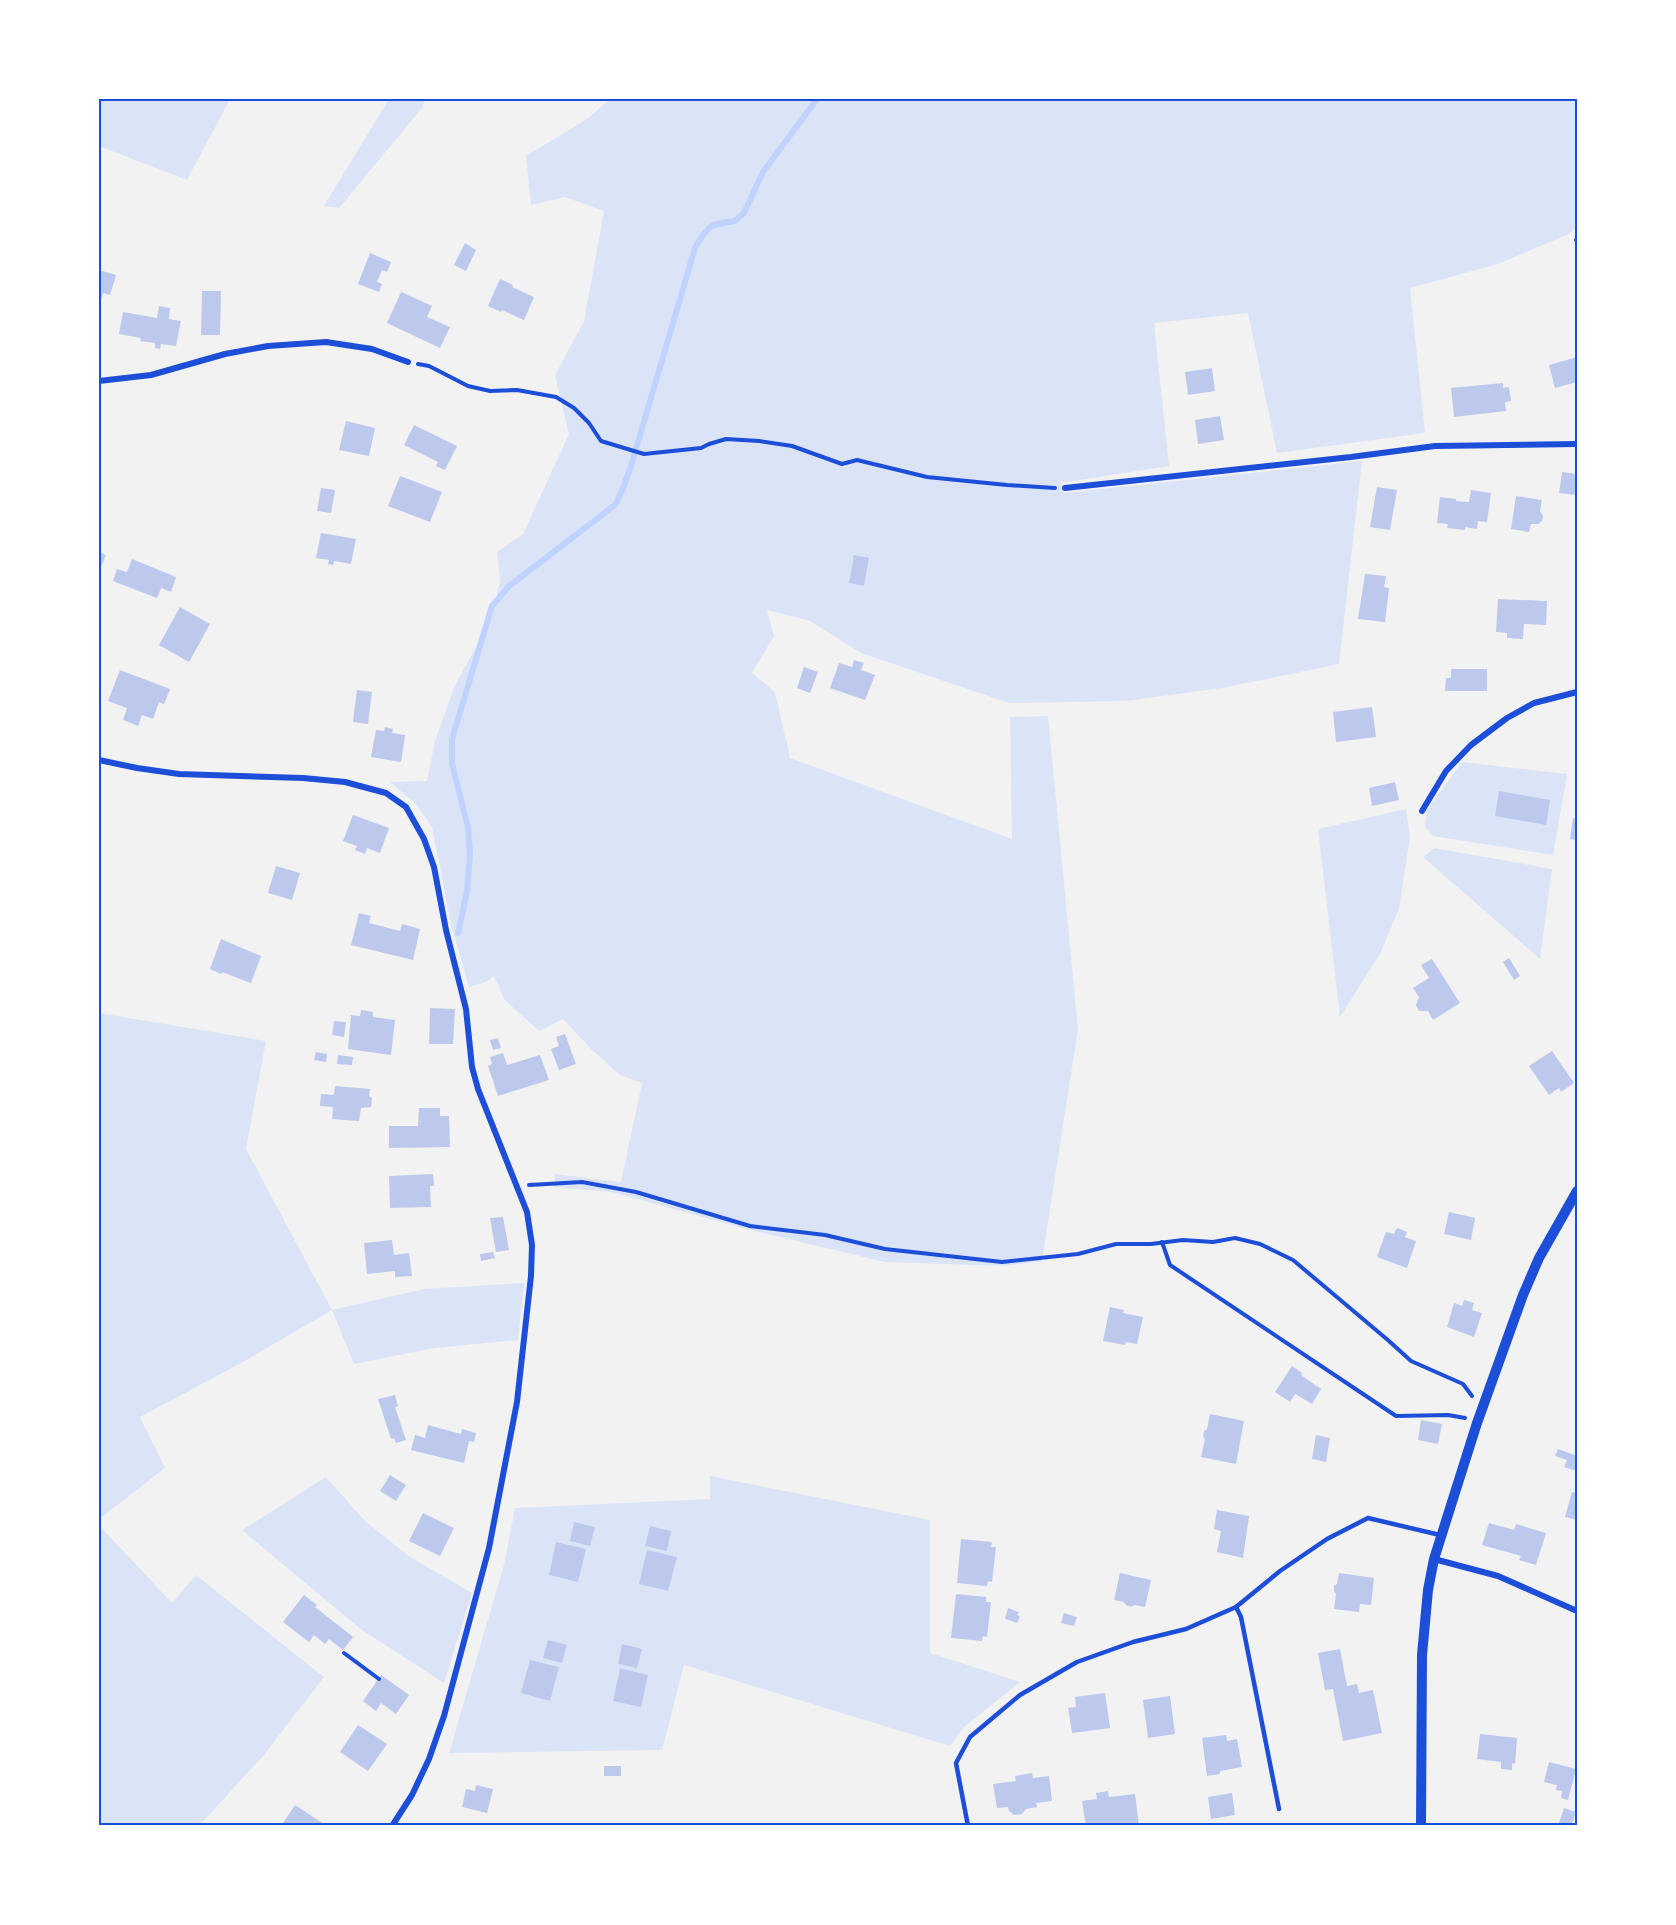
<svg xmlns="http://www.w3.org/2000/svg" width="1676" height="1925" font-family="Commissioner,sans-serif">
  <rect width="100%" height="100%" fill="#f2f2f2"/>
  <g fill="#dbe4f7">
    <polygon points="99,99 230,99 187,180 99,146"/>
    <polygon points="389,99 425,99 422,108 339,208 324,206"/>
    <polygon points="610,99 1577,99 1577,226 1569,234 1498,264 1410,288 1425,433 1277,453 1248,313 1154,323 1169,466 1061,483 1064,493 1362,461 1339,664 1222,688 1126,701 1009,703 861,653 810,621 767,610 774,636 752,673 775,692 790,758 1012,839 1010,717 1048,716 1078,1029 1042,1261 1005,1266 885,1262 746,1229 612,1192 554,1187 555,1174 621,1182 642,1083 620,1075 592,1050 563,1019 539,1031 504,999 494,976 486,982 469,987 451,924 432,827 416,804 390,782 427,781 435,741 455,685 491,620 500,581 497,552 523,534 569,434 555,375 584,321 604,211 565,197 531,205 526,156 587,119"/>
    <polygon points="1462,762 1567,774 1553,855 1433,836 1425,827 1427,810"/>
    <polygon points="1406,809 1410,837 1399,908 1380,954 1340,1017 1318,829"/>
    <polygon points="1434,848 1552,869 1540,959 1423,857"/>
    <polygon points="99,1013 266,1041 246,1149 332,1310 424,1289 524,1283 518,1340 435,1348 354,1364 332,1310 243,1362 140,1417 165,1468 99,1519"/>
    <polygon points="710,1476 930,1520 930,1653 1020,1682 963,1728 950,1746 684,1665 662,1750 449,1753 504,1565 515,1508 710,1499"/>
    <polygon points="326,1477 365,1521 410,1557 472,1593 444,1683 362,1630 242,1530"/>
    <polygon points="99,1525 172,1603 196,1575 324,1677 263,1756 199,1826 99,1826"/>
  </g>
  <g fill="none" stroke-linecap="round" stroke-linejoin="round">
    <path stroke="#bfd3fe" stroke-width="6" d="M458 933 467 892 470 854 468 827 452 764V739L492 606 509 586 615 505 622 491 631 466 695 248C708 225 710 224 735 221L744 213 763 172 817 99"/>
  </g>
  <g fill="#bdc9ec">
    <polygon points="465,243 476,250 466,271 454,265"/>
    <polygon points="370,253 391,262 387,272 382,270 377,282 382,284 379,292 358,284"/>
    <polygon points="99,270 116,275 110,295 103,293 100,304"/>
    <polygon points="500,279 513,285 512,287 534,297 524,320 502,310 501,312 488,306"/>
    <polygon points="202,291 221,291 220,335 201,335"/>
    <polygon points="401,292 432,306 427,317 450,327 440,348 387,323"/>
    <polygon points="159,306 170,308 169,319 181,321 176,346 161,344 160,349 155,348 155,343 140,341 141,338 119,334 123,312 157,318"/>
    <polygon points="1577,357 1577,372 1575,372 1577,382 1555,388 1549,365"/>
    <polygon points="1212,368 1215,391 1188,395 1185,372"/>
    <polygon points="1503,383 1503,388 1509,387 1511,401 1505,402 1506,411 1454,417 1451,388"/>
    <polygon points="1220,416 1224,440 1198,444 1195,420"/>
    <polygon points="346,421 375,428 369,456 339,450"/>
    <polygon points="414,425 457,446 445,470 436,466 438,462 404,445"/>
    <polygon points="1562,472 1577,474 1577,495 1559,493"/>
    <polygon points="400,476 442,492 430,522 388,506"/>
    <polygon points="1377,487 1397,490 1390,530 1370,527"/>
    <polygon points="321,488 335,490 331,513 317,511"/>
    <polygon points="1471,490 1491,493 1487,522 1478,521 1477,529 1465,527 1465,530 1447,528 1448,524 1437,523 1440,497 1456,499 1456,501 1469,502"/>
    <polygon points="1516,496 1542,500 1540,511 1543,516 1542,521 1538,524 1531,524 1529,532 1511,529"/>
    <polygon points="321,533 356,539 351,564 334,561 333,565 328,564 329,560 316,558"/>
    <polygon points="99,552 106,555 99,571"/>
    <polygon points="854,555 869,558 864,586 849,583"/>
    <polygon points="132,559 176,577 171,592 161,588 157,598 113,581 117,569 127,572"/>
    <polygon points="1365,574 1386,576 1384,587 1389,588 1385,622 1358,619"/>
    <polygon points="1498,599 1547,601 1546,625 1524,624 1523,639 1507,638 1507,633 1496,632"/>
    <polygon points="180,607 210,624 189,662 159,645"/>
    <polygon points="854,660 864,663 861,670 875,675 865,700 830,688 839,663 852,667"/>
    <polygon points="804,667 818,672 810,693 797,688"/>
    <polygon points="1451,669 1487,669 1487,691 1445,691 1446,678 1451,678"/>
    <polygon points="120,670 170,689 164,704 159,702 153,719 142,715 138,726 123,720 127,708 108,701"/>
    <polygon points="357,690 372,692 368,724 353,722"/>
    <polygon points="1372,707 1376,737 1336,742 1333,712"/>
    <polygon points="385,727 393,729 392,733 405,735 401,762 371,757 376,730 384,731"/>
    <polygon points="1395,782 1399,800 1372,806 1369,788"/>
    <polygon points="1499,791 1550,800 1546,825 1495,816"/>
    <polygon points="353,815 389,828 380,853 367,848 365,854 355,850 357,846 343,841"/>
    <polygon points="1573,818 1577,819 1577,840 1570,839"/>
    <polygon points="276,866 300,873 292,900 268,893"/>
    <polygon points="359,913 371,916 369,923 400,931 402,924 420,929 413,960 351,945"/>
    <polygon points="221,939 261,956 251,983 222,972 221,974 210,969"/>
    <polygon points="1509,958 1520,976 1514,980 1503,962"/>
    <polygon points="1432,959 1460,1003 1433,1020 1428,1011 1419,1011 1416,1005 1419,997 1413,988 1429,978 1421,965"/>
    <polygon points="430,1008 455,1009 453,1044 429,1044"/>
    <polygon points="361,1010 373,1012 373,1017 395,1020 391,1055 348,1049 351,1015 360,1016"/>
    <polygon points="334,1021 346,1022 344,1037 332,1035"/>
    <polygon points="565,1034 576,1064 559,1070 551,1049 559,1046 556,1037"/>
    <polygon points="498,1038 501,1048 493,1050 490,1040"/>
    <polygon points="1552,1051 1574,1083 1561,1092 1559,1088 1549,1095 1529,1066"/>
    <polygon points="316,1052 327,1054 326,1062 314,1060"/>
    <polygon points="503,1053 507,1065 540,1055 549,1080 498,1096 488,1066 492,1064 490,1057"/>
    <polygon points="338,1055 353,1057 352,1065 337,1064"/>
    <polygon points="335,1086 370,1089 369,1096 372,1098 371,1107 361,1108 359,1121 332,1119 333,1107 320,1106 321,1094 334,1095"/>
    <polygon points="419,1108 440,1108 440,1116 449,1116 450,1147 389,1148 389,1126 418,1126"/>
    <polygon points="433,1174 434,1186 430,1186 431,1207 390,1208 389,1176"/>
    <polygon points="1449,1212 1475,1218 1471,1240 1444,1234"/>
    <polygon points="503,1217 509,1250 496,1252 490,1218"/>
    <polygon points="1397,1228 1407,1232 1405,1237 1416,1241 1407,1268 1377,1257 1386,1232 1394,1234"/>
    <polygon points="392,1240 394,1255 409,1253 412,1276 395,1277 395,1271 367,1274 364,1243"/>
    <polygon points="493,1252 495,1258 481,1261 480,1254"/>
    <polygon points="1464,1300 1474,1303 1472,1310 1482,1313 1474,1337 1447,1327 1454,1303 1462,1306"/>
    <polygon points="1110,1307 1124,1310 1123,1313 1143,1317 1137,1344 1126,1342 1125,1345 1103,1341"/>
    <polygon points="1292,1366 1302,1373 1301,1375 1321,1389 1312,1404 1295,1394 1290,1402 1275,1392"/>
    <polygon points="395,1395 398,1406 395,1407 406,1440 396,1443 394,1438 391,1439 378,1399"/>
    <polygon points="1210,1414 1244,1421 1236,1464 1201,1457 1205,1439 1203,1436 1204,1431 1207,1429"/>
    <polygon points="1421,1420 1442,1424 1438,1444 1418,1440"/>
    <polygon points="428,1425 461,1434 462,1429 476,1433 474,1442 469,1441 464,1463 411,1450 415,1435 425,1438"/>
    <polygon points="1316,1435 1330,1438 1326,1462 1312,1459"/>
    <polygon points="1558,1449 1577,1456 1577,1471 1564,1467 1567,1460 1555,1456"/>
    <polygon points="390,1475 406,1485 396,1501 380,1491"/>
    <polygon points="1572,1492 1577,1493 1577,1520 1565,1517"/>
    <polygon points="1217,1510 1249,1516 1243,1558 1217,1552 1221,1531 1214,1529"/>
    <polygon points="423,1513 454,1528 440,1556 409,1541"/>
    <polygon points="574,1522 595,1527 590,1546 570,1541"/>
    <polygon points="1489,1523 1514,1530 1516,1524 1546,1533 1536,1565 1519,1560 1521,1556 1482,1545"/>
    <polygon points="650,1526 671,1531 667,1551 645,1546"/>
    <polygon points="961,1539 992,1542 991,1547 996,1547 992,1582 988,1581 987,1586 957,1583"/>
    <polygon points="556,1542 586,1549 578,1582 549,1575"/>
    <polygon points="647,1550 677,1557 668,1591 639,1584"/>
    <polygon points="1120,1573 1151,1580 1145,1607 1134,1605 1131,1607 1126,1605 1124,1602 1114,1600"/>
    <polygon points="1339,1573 1374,1578 1371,1605 1360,1604 1359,1612 1334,1609 1336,1594 1334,1591 1334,1586 1337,1584"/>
    <polygon points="956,1594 986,1597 986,1602 991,1602 987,1637 983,1636 982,1641 951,1638"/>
    <polygon points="304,1595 317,1605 315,1607 353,1637 343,1650 329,1639 325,1644 314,1635 309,1642 283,1622"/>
    <polygon points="1008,1608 1019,1612 1017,1615 1020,1616 1017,1623 1005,1619"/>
    <polygon points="1064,1613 1077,1617 1074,1626 1061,1623"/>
    <polygon points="548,1640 567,1645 562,1663 543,1658"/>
    <polygon points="622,1644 642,1649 637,1668 618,1664"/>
    <polygon points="1340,1649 1347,1686 1357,1684 1359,1693 1373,1690 1382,1733 1343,1741 1333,1689 1325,1690 1318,1653"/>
    <polygon points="530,1660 559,1667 550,1701 521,1693"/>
    <polygon points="620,1668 648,1675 641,1707 613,1701"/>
    <polygon points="381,1675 409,1695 396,1714 381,1703 376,1711 363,1701"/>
    <polygon points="1105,1693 1110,1728 1072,1733 1068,1708 1076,1707 1075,1697"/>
    <polygon points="1170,1696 1175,1734 1148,1738 1143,1700"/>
    <polygon points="358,1725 387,1744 368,1771 340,1752"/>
    <polygon points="1480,1734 1517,1738 1515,1764 1512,1763 1512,1770 1501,1769 1501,1762 1477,1759"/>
    <polygon points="1226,1735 1227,1741 1237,1739 1242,1767 1220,1771 1220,1774 1207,1776 1202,1738"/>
    <polygon points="1549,1762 1576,1769 1568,1800 1561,1798 1562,1791 1556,1790 1557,1785 1544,1782"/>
    <rect x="604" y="1766" width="17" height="10"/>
    <polygon points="1032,1773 1033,1778 1049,1776 1052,1801 1036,1803 1037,1807 1026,1809 1022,1814 1014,1815 1009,1811 1008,1807 997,1808 993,1784 1016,1781 1015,1776"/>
    <polygon points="476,1785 493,1789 487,1813 462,1807 466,1789 475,1791"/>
    <polygon points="1108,1791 1109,1797 1135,1794 1139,1826 1086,1826 1082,1801 1097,1799 1096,1793"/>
    <polygon points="1232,1793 1235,1815 1211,1819 1208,1797"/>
    <polygon points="295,1805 327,1826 281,1826"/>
    <polygon points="1564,1808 1576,1812 1571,1826 1558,1826"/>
  </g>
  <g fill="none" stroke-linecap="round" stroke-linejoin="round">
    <g stroke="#1d4ed8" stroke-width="4">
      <polyline points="1576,240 1577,240"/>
      <polyline points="418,364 429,366 468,386 490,391 517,390 556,397 574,408 589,423 601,441 644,454 701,448 709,444 726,439 759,441 792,446 842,464 857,460 927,477 1007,485 1055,488"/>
      <polyline points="529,1185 582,1182 636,1192 750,1226 825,1235 885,1249 1002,1262 1078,1254 1116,1244 1151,1244 1183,1240 1213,1242 1235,1238 1260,1244 1293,1260 1389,1341 1411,1361 1463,1384 1472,1396"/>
      <polyline points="1162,1242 1170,1265 1396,1416 1448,1415 1465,1418"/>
      <polyline points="344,1653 379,1679"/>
    </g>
    <g stroke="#1d4ed8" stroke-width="4.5">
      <polyline points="1236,1607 1241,1617 1279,1809"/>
      <polyline points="968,1826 956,1763 970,1737 1020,1695 1077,1662 1133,1642 1186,1629 1236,1607 1280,1571 1327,1539 1368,1518 1440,1535"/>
    </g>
    <g stroke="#1d4ed8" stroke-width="6">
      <polyline points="99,381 151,375 225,354 268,346 326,342 372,349 408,362"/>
      <polyline points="1065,488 1351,457 1435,446 1577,444"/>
      <polyline points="99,760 137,768 179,774 303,778 345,782 386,793 406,807 424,839 434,867 446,930 466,1009 472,1067 478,1089 527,1212 532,1245 531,1276 517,1402 489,1548 444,1716 429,1759 412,1795 392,1826"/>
      <polyline points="1422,811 1446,771 1471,745 1507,718 1534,703 1577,692"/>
      <polyline points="1434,1559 1498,1576 1577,1611"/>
    </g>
    <polyline stroke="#1d4ed8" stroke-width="10" points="1421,1826 1422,1655 1428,1590 1434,1559 1477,1423 1523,1295 1539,1258 1577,1191"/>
  </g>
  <rect width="1676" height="1925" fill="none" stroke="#ffffff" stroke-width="201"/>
  <rect x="100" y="100" width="1476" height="1724" fill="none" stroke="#1d4ed8" stroke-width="2"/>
</svg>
